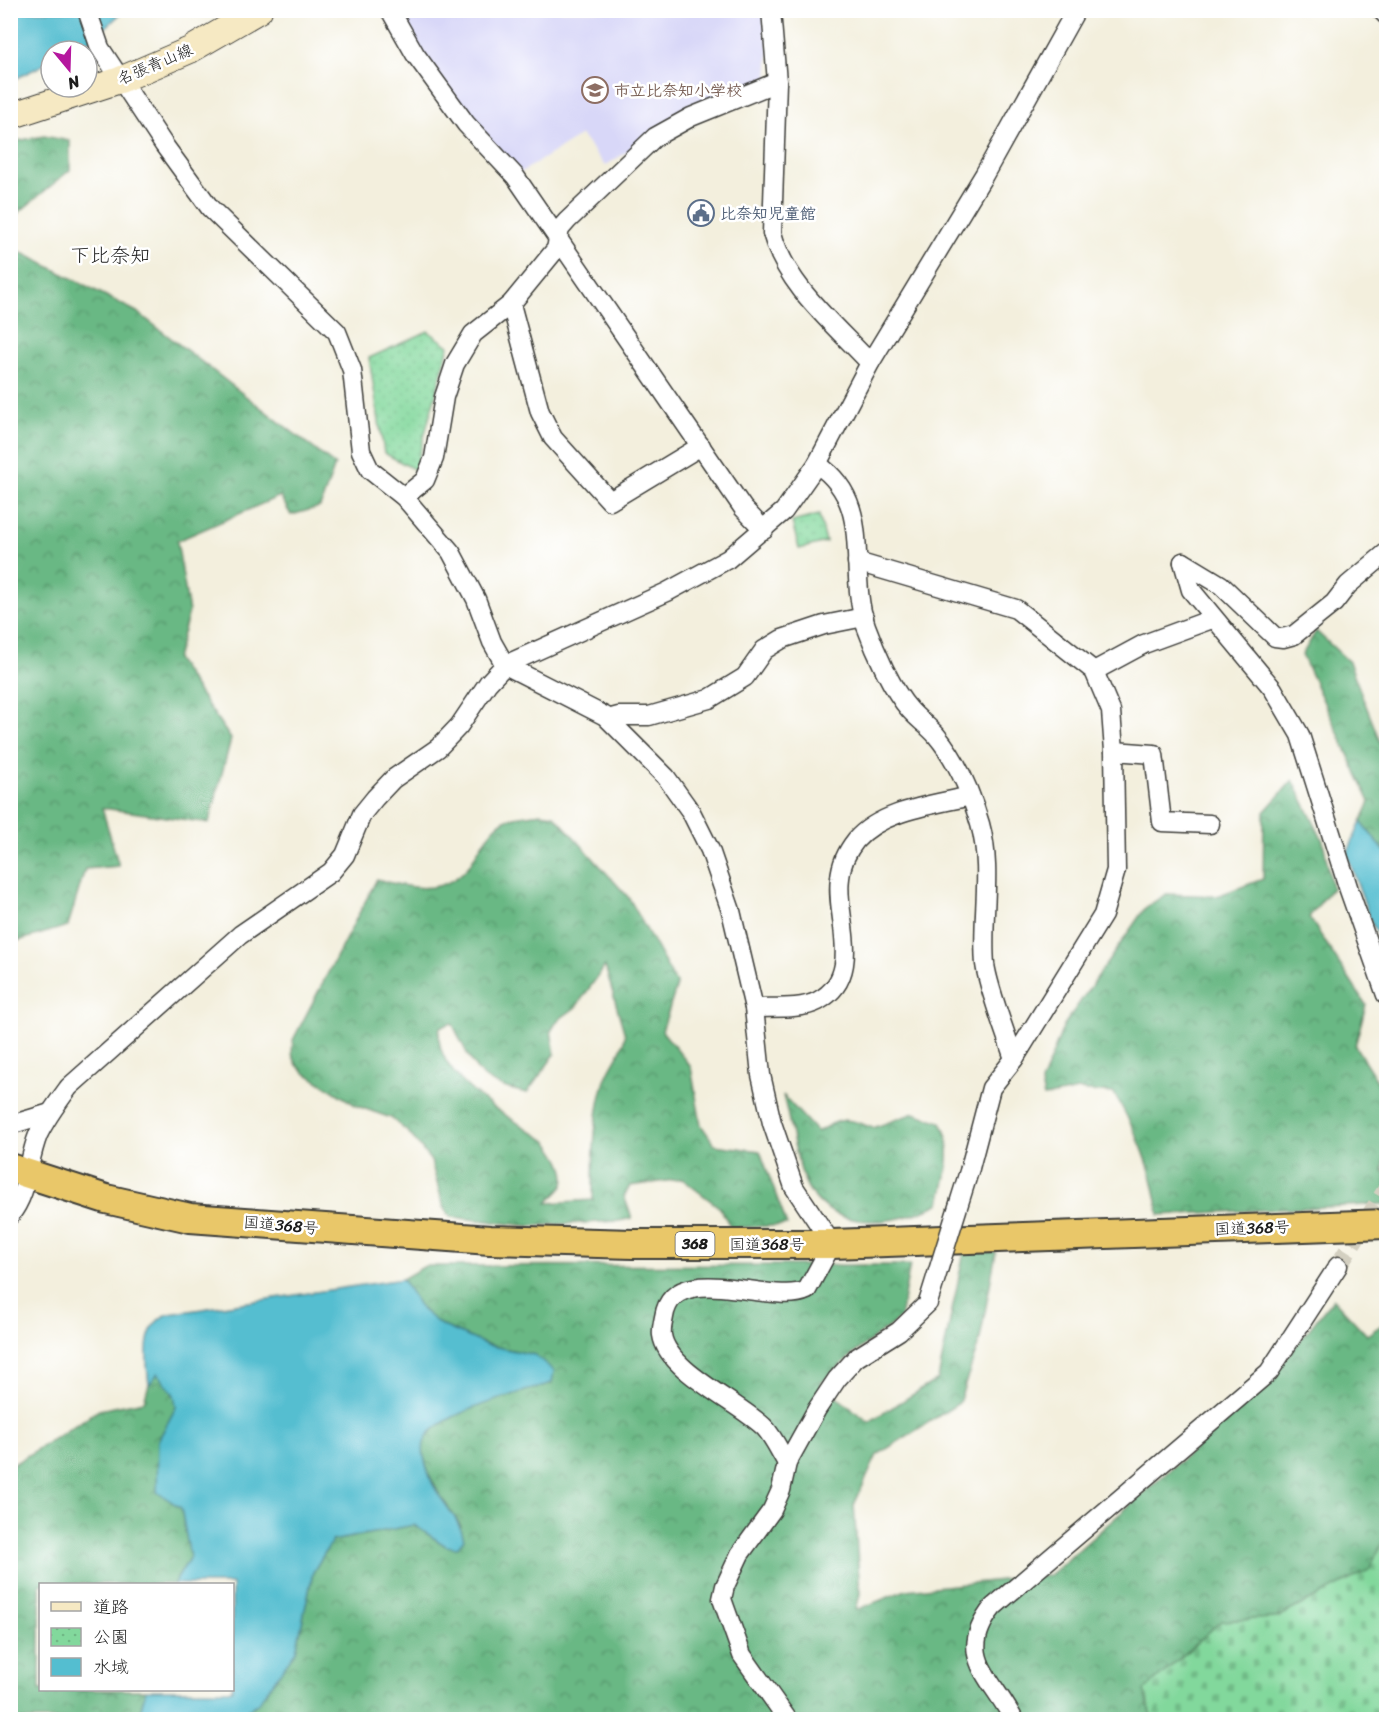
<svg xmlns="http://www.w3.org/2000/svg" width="1397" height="1730" font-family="Sriracha,'Klee One',sans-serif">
  <defs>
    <pattern id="forest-crowns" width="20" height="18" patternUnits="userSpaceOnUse" patternTransform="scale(1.5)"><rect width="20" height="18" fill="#69b884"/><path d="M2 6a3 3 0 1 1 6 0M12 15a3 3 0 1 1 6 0" fill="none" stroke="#56956b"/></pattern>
    <pattern id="cemetery-stones" width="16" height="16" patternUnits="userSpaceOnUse" patternTransform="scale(1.5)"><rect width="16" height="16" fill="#82d89c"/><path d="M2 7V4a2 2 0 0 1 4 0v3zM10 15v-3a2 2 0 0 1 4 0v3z" fill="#70b986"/></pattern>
    <pattern id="park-dots" width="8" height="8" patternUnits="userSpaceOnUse" patternTransform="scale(1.5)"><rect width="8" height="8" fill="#82d89c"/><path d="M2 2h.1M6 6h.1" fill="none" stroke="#70b986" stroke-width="1.8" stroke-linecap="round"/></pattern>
  </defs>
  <rect width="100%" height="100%" fill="#fff"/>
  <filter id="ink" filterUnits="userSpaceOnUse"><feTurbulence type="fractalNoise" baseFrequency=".0167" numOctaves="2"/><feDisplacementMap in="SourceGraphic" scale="12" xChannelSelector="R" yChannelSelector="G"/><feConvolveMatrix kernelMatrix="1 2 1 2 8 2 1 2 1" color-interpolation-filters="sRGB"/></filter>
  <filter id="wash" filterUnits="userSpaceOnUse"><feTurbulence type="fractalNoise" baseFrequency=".008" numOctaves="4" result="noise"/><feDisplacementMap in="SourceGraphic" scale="24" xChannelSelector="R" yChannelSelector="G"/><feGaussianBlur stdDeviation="1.35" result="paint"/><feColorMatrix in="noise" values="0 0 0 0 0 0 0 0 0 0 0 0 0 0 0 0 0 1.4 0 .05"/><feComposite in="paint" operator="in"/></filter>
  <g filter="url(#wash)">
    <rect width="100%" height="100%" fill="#f3efdd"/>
    <polygon fill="#d8d7f8" points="399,11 763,11 769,50 767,79 667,125 605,166 581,135 520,173 490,145 416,45"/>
    <g fill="url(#forest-crowns)" stroke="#426a50" stroke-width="1.5" fill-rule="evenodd">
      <polygon points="44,136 70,141 70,170 11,219 11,142"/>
      <polygon points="11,247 137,312 335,465 320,507 291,515 280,496 177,541 189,612 176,659 231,739 209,823 102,808 119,866 85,869 68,926 11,943"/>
      <polygon points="1316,631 1349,662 1386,757 1386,853 1361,822 1370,802 1302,655"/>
      <path d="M1293 780 1323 841 1332 888 1309 917 1366 1005 1355 1046 1386 1095V1151L1383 1171 1386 1172V1204L1159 1215C1153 1166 1138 1135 1114 1093L1078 1090 1044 1097 1041 1083 1064 1025 1145 908 1166 894 1217 896 1263 879 1264 812Z"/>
      <path d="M541 813 554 815 629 898 677 985 662 1031 691 1067 701 1125 715 1145 760 1151 787 1225 731 1228 720 1208 682 1179 630 1186 624 1196 632 1218 619 1221 529 1226 451 1217 444 1208 431 1161 410 1134 391 1118 357 1106 305 1073 297 1065 292 1054 293 1040 377 879C410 888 442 897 468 867 473 861 477 851 482 844 489 835 495 825 505 820 515 815 530 815 541 813ZM605 966 625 1035C623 1052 612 1062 606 1078 593 1113 593 1162 593 1200L547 1203C551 1198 559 1192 563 1186 570 1172 556 1153 548 1142 513 1118 429 1078 440 1027L452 1023C475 1067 473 1083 527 1093L555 1054 551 1031 557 1021 576 1007Z"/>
      <path d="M783 1095 817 1132C843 1117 845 1117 873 1128L914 1113 941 1122C955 1146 946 1177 940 1203 900 1225 835 1234 808 1188 798 1172 789 1117 783 1095Z"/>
      <path d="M964 1252H996L980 1339 959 1403 877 1455 854 1505 860 1594 856 1610 906 1590 1050 1575 1261 1390 1333 1299 1367 1335 1386 1322V1535L1369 1570 1276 1618 1221 1621 1144 1691 1153 1719 233 1720 257 1704 296 1651 313 1572 332 1541 414 1525 446 1546 461 1526C446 1503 425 1478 423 1449 420 1416 527 1391 552 1383L535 1355C498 1347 451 1340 423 1310 415 1302 409 1289 402 1279L425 1266 910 1265 900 1318 853 1354 820 1384 869 1422 938 1379Z"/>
      <polygon points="157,1372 174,1395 177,1407 158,1441 181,1508 190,1557 174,1584 40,1584 40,1690 146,1690 138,1719 11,1720 11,1466 99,1410 144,1401 149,1384"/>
    </g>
    <polygon fill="url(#cemetery-stones)" stroke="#4f7a5c" stroke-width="1.5" points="1386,1535 1386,1719 1153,1719 1144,1691 1221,1621 1276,1618 1369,1570"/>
    <g fill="url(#park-dots)" stroke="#4f7a5c" stroke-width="1.5">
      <polygon points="428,331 449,346 415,470 384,453 369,358"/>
      <polygon points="819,515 826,542 799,549 792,522"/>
    </g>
    <g fill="#54bed0" stroke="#386d76" stroke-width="1.5">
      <path d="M11 11H124C98 33 87 51 51 51V61L11 81Z"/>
      <polygon points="1361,822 1386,853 1386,948 1372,925 1347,854"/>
      <path d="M402 1279 422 1310 441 1325 487 1345 535 1355 554 1371 552 1383C524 1392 436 1413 425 1440 420 1451 427 1468 431 1480 439 1501 459 1516 464 1539L457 1548 446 1546 414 1525 332 1541 313 1572 296 1651 257 1704 233 1719H138L146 1690H232V1584H174L190 1557 181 1508 157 1492 158 1441 176 1407 174 1395 158 1373 149 1385C146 1361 141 1323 169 1314Z"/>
    </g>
  </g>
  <g filter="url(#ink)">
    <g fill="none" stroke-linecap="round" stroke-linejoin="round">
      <polyline stroke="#d3cfc0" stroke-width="18" stroke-dasharray="18 9" stroke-linecap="butt" points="1338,1266 1386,1190"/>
      <defs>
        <g id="minor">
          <path d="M87 10 100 48 164 145 210 208 337 332 352 370 361 451 370 470 404 497 451 552 476 599 492 642 505 665 605 716 666 777 691 812 710 850 731 911 754 1008 761 1075 772 1123 794 1187 832 1244 807 1290C773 1307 673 1257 664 1317 663 1323 661 1329 662 1335 667 1371 740 1403 765 1428 774 1438 780 1452 787 1463"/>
          <polyline points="390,10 415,54 466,124 515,176 743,508 764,530"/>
          <path d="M771 10 777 82 772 233C786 286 834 324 870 363"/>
          <polyline points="1381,10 1386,15"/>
          <polyline points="511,304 540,412 553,438 610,501 701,446"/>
          <path d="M817 464C876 504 846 568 866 626 875 651 892 690 910 710 918 719 928 726 936 735 957 760 971 793 980 824 993 870 981 917 985 964 988 988 1006 1034 1014 1059"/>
          <polyline points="404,497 425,480 434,458 444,397 455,364 473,334 511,304 556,249 560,229 567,221 655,137 691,117 777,82"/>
          <polyline points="857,562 1016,609 1094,671 1111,711 1114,751 1116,870 1103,915 1014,1059 991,1088 970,1168"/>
          <polyline points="1183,562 1191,590 1273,689 1300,735 1349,890 1386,995"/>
          <polyline points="1183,562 1221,585 1275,637 1283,638 1294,635 1334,603 1348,585 1386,553"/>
          <polyline points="1094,671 1144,644 1212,619"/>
          <polyline points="608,719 619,716 649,716 709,699 745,677 764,650 782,639 824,625 864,617"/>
          <polyline points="1114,751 1154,754 1162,822 1210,824"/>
          <path d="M754 1008C773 1007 801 1010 818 1001 866 975 834 916 840 878 841 864 848 850 856 840 882 810 934 805 970 796"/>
          <polyline points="10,1125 50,1113"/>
          <path d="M10 1215C29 1192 27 1162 38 1135 46 1118 58 1102 69 1087L240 935 331 872 345 855 362 814 375 798 393 779 438 748 459 726 488 683 505 665 667 592 728 559 784 511 817 464 870 363 984 175 1076 10"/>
          <polyline points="788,1720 742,1655 722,1599 725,1586 740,1554 772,1510 781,1490 787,1463 817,1409 837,1379 856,1358 899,1331 928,1303"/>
          <path d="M1014 1720C990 1675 955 1655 993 1607L1269 1372 1338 1266"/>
        </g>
        <polyline id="secondary" points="10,116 120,80 190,50 259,10"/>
        <polyline id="trunk" points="10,1168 106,1199 190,1218 490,1240 633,1244 832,1244 1386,1224"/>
      </defs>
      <use href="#minor" stroke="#3c3c39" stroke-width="21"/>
      <use href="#secondary" stroke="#3c3c39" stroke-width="28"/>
      <use href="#trunk" stroke="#3c3c39" stroke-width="32"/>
      <use href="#minor" stroke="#fff" stroke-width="18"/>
      <use href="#secondary" stroke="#f6e9c3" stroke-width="26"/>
      <use href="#trunk" stroke="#e9c769" stroke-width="28"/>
      <defs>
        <polyline id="minor-bridge" points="928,1303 970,1168"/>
      </defs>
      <use href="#minor-bridge" stroke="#3c3c39" stroke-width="21" stroke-linecap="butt"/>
      <use href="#minor-bridge" stroke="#fff" stroke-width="18"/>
    </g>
  </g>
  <defs>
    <symbol id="school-ring" viewBox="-11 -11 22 22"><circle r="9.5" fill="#fff" stroke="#8d6e63" stroke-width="1.5"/><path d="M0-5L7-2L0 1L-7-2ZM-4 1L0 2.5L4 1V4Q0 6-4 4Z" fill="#8d6e63"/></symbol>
    <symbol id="civic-ring" viewBox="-11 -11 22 22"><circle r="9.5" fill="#fff" stroke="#5c6f8a" stroke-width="1.5"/><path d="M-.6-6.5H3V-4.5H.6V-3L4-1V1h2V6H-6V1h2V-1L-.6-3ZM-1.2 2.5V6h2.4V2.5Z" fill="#5c6f8a"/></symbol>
  </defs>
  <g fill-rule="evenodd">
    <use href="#school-ring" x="580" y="75" width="30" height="30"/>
    <use href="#civic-ring" x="686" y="198" width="30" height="30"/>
  </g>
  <g text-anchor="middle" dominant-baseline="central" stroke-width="5" stroke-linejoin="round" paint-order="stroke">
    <rect fill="#fff" stroke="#606060" stroke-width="1.5" x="675.5" y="1232" width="39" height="24" rx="4.5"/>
    <g font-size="15" font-weight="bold" fill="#1c1c1c">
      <text x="695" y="1244">368</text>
    </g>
    <g font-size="16" fill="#1c1c1c" stroke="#fff">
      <text transform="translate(155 64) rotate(-23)">名張青山線</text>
      <text transform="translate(281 1225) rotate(5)">国道368号</text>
      <text transform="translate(1252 1228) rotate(-2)">国道368号</text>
      <text x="767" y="1244">国道368号</text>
    </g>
    <g font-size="16" font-weight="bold" fill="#785e54" stroke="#fff" text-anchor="start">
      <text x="614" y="90">市立比奈知小学校</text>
    </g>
    <g font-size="16" font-weight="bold" fill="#4e5e75" stroke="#fff" text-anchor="start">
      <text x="720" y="213">比奈知児童館</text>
    </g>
    <g font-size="20" fill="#1c1c1c" stroke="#fff">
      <text x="110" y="255">下比奈知</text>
    </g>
  </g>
  <rect width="1397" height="1730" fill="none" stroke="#fff" stroke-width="36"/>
  <rect x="39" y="1583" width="195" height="108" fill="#ffffff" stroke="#a4a4a4" stroke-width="1.5"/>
  <rect x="51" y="1602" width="30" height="9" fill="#f6e9c3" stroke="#a4a4a4" stroke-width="1.5"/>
  <text x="93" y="1613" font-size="18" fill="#1c1c1c">道路</text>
  <rect x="51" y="1628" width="30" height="18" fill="url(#park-dots)" stroke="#a4a4a4" stroke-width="1.5"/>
  <text x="93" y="1643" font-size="18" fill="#1c1c1c">公園</text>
  <rect x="51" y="1658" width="30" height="18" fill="#54bed0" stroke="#a4a4a4" stroke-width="1.5"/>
  <text x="93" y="1673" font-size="18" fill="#1c1c1c">水域</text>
  <g transform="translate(69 69) rotate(161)"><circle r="28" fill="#ffffff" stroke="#a4a4a4" stroke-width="1.5"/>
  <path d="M0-4.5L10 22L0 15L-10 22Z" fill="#b5179e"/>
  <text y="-9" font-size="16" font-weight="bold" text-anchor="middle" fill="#1c1c1c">N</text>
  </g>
</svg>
